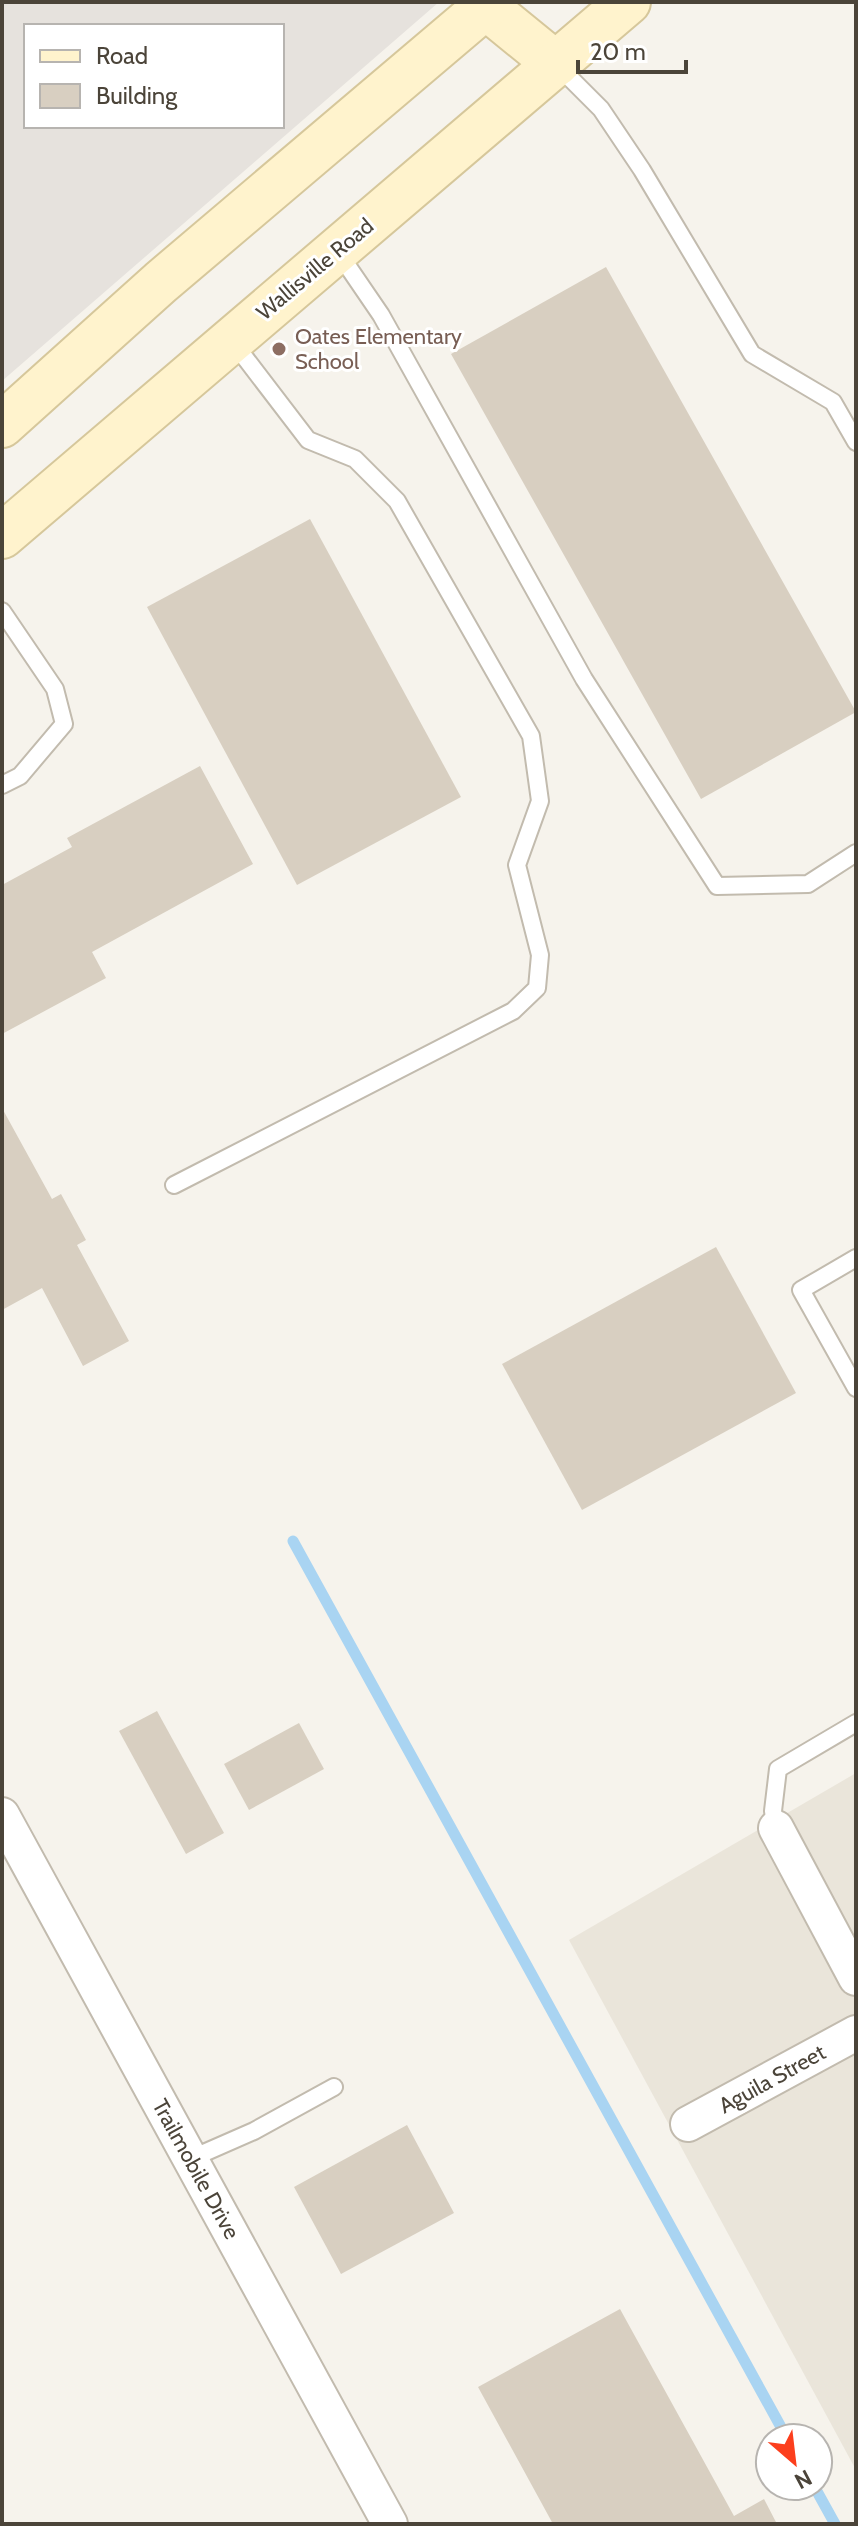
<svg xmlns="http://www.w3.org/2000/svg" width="858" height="2526" font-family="Cabin,sans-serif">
  <rect width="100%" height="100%" fill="#f6f3ec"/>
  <polygon fill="#eae5da" points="856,1773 856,2470 569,1940"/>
  <path fill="#e6e2dd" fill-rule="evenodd" d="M2 2H439L2 381ZM26 26H282V126H26Z"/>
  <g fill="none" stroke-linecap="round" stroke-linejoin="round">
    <g stroke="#a9d4f2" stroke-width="11">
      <polyline points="293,1541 787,2438"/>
      <polyline points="814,2486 835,2524"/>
    </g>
  </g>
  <g fill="#d8cfc1">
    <polygon points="606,267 856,712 701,799 451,354"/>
    <polygon points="310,519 461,797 297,885 147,607"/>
    <polygon points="200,766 253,864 92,952 106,978 2,1034 2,885 72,847 67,838"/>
    <polygon points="2,1108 52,1199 61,1194 86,1240 77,1245 129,1341 83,1366 42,1288 2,1310"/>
    <polygon points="716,1247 796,1393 582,1510 502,1364"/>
    <polygon points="157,1711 224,1833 186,1854 119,1731"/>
    <polygon points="299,1723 324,1769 249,1810 224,1764"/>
    <polygon points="407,2125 454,2213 341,2274 294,2187"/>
    <polygon points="620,2309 734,2516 764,2499 777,2524 553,2524 478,2387"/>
  </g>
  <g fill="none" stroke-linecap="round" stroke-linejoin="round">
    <defs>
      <g id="service">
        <polyline points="557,65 601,109 642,170 752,354 833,402 856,442"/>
        <polyline points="338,252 381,315 584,679 717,886 808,884 856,853"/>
        <polyline points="2,611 55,689 64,724 20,776 2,785"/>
        <polyline points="174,1185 513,1011 537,988 540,955 517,865 540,801 531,736 397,501 355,459 308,440 233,342"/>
        <polyline points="856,1258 801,1290 856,1388"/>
        <polyline points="776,1828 773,1811 778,1769 856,1723"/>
        <polyline points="190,2159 254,2131 334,2087"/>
      </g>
      <g id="minor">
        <polyline points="2,1815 390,2524"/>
        <polyline points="776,1828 856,1978"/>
        <polyline points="688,2124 856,2033"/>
      </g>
      <g id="secondary">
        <polyline points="486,7 556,64"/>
        <polyline points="2,425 161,282 491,2"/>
        <polyline points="2,536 628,2"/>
      </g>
    </defs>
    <use href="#service" stroke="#c2bbae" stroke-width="20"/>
    <use href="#minor" stroke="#c2bbae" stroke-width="38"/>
    <use href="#secondary" stroke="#d6c79b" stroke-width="48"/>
    <use href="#service" stroke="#fff" stroke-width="16"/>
    <use href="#minor" stroke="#fff" stroke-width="34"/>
    <use href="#secondary" stroke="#fff3cd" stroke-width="44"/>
  </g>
  <circle fill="#8d6e63" stroke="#fff" stroke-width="3" cx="279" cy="349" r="8"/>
  <g text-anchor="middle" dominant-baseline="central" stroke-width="6" stroke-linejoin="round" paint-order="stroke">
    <g font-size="22" fill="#4b4439" stroke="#fff">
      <text transform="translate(315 269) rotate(-40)">Wallisville Road</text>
      <text transform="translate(772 2079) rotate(-29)">Aguila Street</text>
      <text transform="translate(196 2169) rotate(61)">Trailmobile Drive</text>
    </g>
    <g font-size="22" fill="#785e54" stroke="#fff" text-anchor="start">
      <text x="295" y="336">Oates Elementary<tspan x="295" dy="25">School</tspan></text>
    </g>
  </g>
  <rect width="858" height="2526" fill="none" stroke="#4b4439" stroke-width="8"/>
  <rect x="24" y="24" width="260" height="104" fill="#ffffff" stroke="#b7b4b0" stroke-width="2"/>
  <rect x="40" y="50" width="40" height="12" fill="#fff3cd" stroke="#b7b4b0" stroke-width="2"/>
  <text x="96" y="64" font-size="24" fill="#4b4439">Road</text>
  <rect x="40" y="84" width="40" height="24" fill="#d8cfc1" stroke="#b7b4b0" stroke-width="2"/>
  <text x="96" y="104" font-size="24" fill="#4b4439">Building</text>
  <g transform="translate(794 2462) rotate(152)"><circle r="38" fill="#ffffff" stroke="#b7b4b0" stroke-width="2"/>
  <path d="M0-6L14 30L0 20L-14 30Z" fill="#fc3f1d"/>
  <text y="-12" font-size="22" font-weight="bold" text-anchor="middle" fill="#4b4439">N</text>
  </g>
  <path d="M578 60v12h108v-12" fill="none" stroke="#4b4439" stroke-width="4"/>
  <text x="590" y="60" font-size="24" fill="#4b4439" stroke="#ffffff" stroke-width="6" paint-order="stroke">20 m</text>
</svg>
